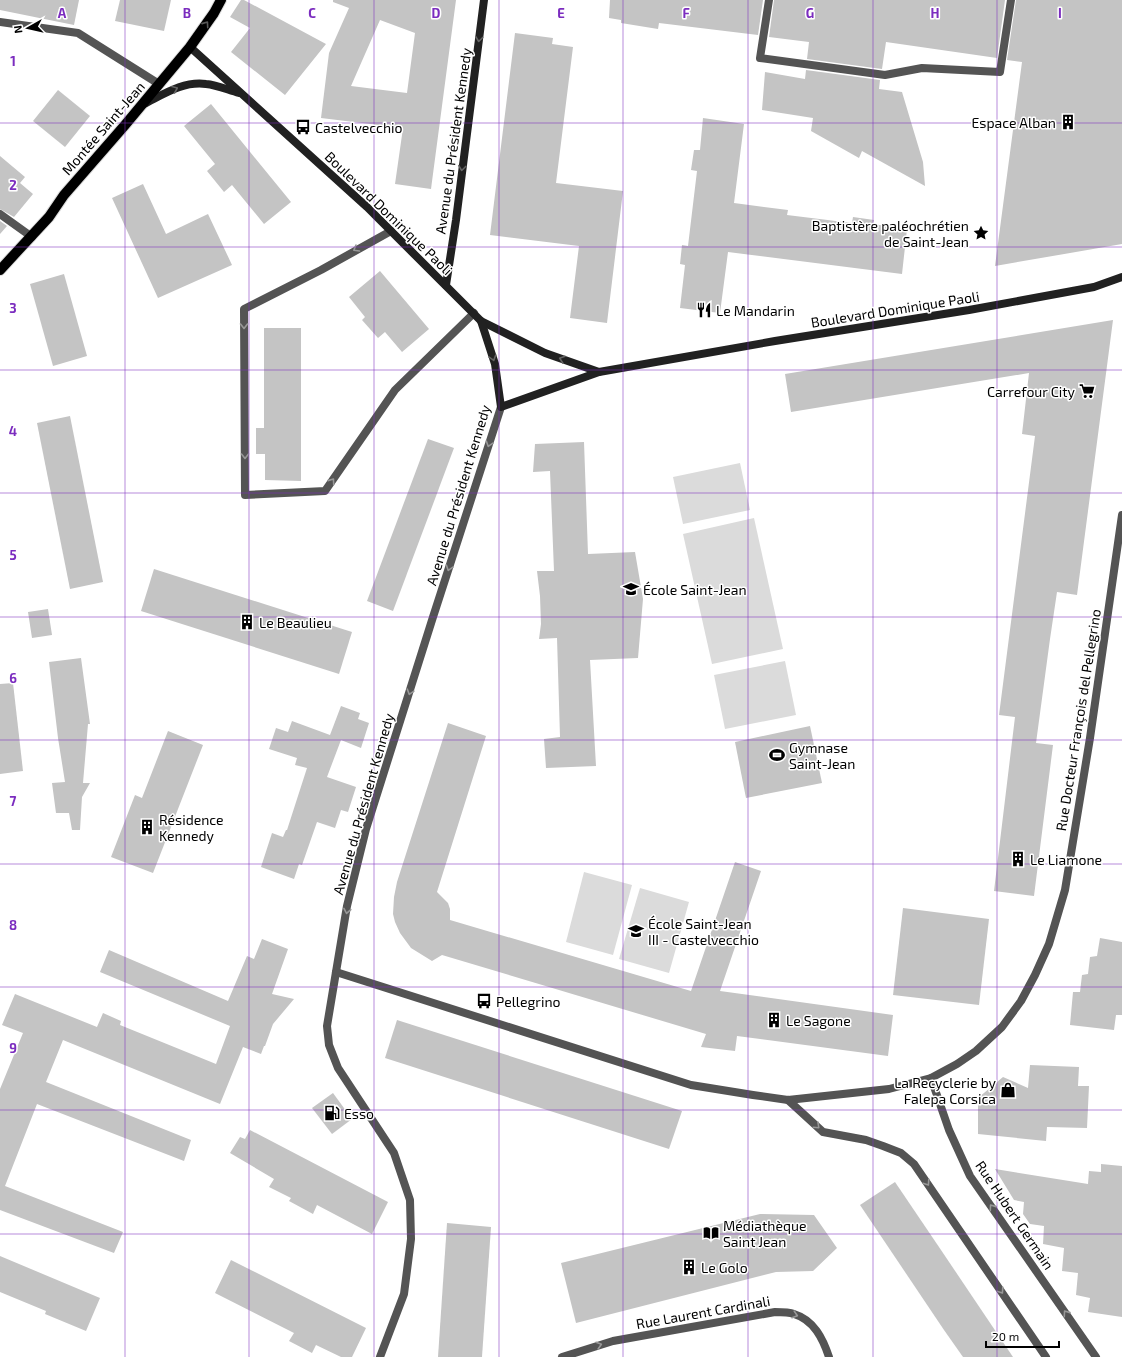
<svg xmlns="http://www.w3.org/2000/svg" width="1122" height="1357" font-family="'Exo 2',sans-serif">
  <rect width="100%" height="100%" fill="#fff"/>
  <g fill="#dbdbdb">
    <polygon points="740,463 750,510 683,524 673,477"/>
    <polygon points="754,518 783,649 712,664 683,534"/>
    <polygon points="785,661 796,715 725,729 714,675"/>
    <polygon points="584,872 632,885 613,955 566,942"/>
    <polygon points="640,888 689,902 669,973 619,959"/>
  </g>
  <g fill="#c4c4c4" fill-rule="evenodd">
    <polygon points="0,0 79,0 74,25 0,10"/>
    <polygon points="120,0 171,0 164,31 115,21"/>
    <polygon points="241,0 244,0 326,44 285,95 231,52 250,28 230,17"/>
    <path d="M333 0H456L431 189 395 184 403 128 321 118 329 53 349 8 333 2ZM380 20 415 33 407 93 351 86Z"/>
    <polygon points="610,0 763,0 758,35 659,23 658,29 621,23 621,20 609,18"/>
    <polygon points="774,0 1005,0 997,58 886,42 882,69 807,59 809,42 769,37"/>
    <polygon points="1016,0 1122,0 1122,244 995,266 1022,62 1007,60"/>
    <polygon points="515,33 553,38 552,44 573,47 556,183 623,191 607,323 570,318 579,246 490,235"/>
    <polygon points="806,70 880,80 879,89 902,92 923,162 925,186 862,151 859,158 811,131 813,118 762,110 765,72 805,79"/>
    <polygon points="58,90 90,116 65,147 33,121"/>
    <polygon points="211,104 291,202 264,224 232,185 224,192 207,171 215,164 184,126"/>
    <polygon points="703,118 744,124 734,203 788,210 787,215 852,223 853,217 874,220 873,224 907,229 902,274 728,252 720,313 680,308 685,265 680,264 682,245 688,246 697,171 691,170 694,150 700,150"/>
    <polygon points="0,156 25,177 20,183 33,194 14,217 0,209"/>
    <polygon points="143,184 166,234 208,214 232,265 158,298 112,198"/>
    <polygon points="0,221 7,226 0,234"/>
    <polygon points="380,271 429,329 402,352 385,332 378,338 362,320 365,317 349,297"/>
    <polygon points="64,274 87,356 53,366 30,284"/>
    <polygon points="1113,320 1077,595 1057,592 1050,639 1036,743 1053,745 1034,896 994,891 1015,717 999,715 1035,436 1022,434 1029,373 791,412 785,374"/>
    <polygon points="264,328 301,328 301,481 265,480 265,454 256,454 256,428 264,428"/>
    <polygon points="70,416 103,582 70,589 37,423"/>
    <polygon points="428,439 454,448 393,611 367,601"/>
    <polygon points="584,442 588,554 635,552 643,599 638,658 590,660 596,766 546,768 544,739 560,737 557,638 539,639 541,624 540,596 537,571 554,571 550,471 533,472 535,444"/>
    <polygon points="154,569 352,632 339,674 141,611"/>
    <polygon points="48,609 52,635 32,638 28,612"/>
    <polygon points="81,658 90,724 88,724 83,783 90,783 82,797 80,830 72,830 69,813 56,813 52,783 65,782 58,738 49,662"/>
    <polygon points="13,683 23,771 0,774 0,684"/>
    <polygon points="341,706 360,713 358,719 369,723 361,748 341,740 327,777 356,787 348,812 341,810 335,828 317,822 302,865 299,864 294,879 261,867 272,833 283,837 286,830 287,830 307,768 295,765 297,758 269,749 276,728 288,732 292,721 330,735"/>
    <polygon points="448,723 486,736 437,892 448,903 450,909 450,920 691,991 735,862 761,871 720,991 893,1015 888,1056 737,1036 735,1051 701,1047 706,1034 442,955 432,961 411,948 400,933 395,922 393,914 394,897 397,882"/>
    <polygon points="810,726 822,783 746,798 735,742"/>
    <polygon points="168,731 203,745 153,873 111,857 135,795 142,798"/>
    <polygon points="903,908 989,919 979,1005 893,995"/>
    <polygon points="1100,938 1122,942 1122,1015 1116,1015 1114,1030 1070,1025 1073,992 1080,992 1082,975 1088,974 1090,957 1097,956"/>
    <polygon points="262,939 288,949 272,994 294,999 273,1024 265,1046 264,1046 261,1054 243,1047 220,1104 63,1040 46,1082 191,1140 184,1161 37,1104 5,1186 123,1232 114,1253 0,1210 0,1089 23,1033 2,1025 15,994 97,1027 103,1013 121,1021 120,1025 216,1064 230,1026 100,972 109,950 228,1001 247,956 254,959"/>
    <polygon points="397,1020 682,1111 669,1149 385,1058"/>
    <polygon points="1030,1065 1079,1067 1078,1086 1089,1086 1087,1128 1047,1127 1046,1141 978,1134 978,1098 1003,1077 1028,1088"/>
    <polygon points="333,1093 352,1119 332,1134 312,1108"/>
    <polygon points="250,1130 388,1202 372,1234 317,1205 313,1214 289,1201 291,1198 269,1187 274,1179 230,1153 240,1137 245,1139"/>
    <polygon points="1101,1164 1122,1166 1122,1317 1088,1312 1090,1298 1076,1295 1078,1273 1062,1271 1064,1248 1043,1244 1044,1226 1030,1224 1023,1214 1024,1202 1014,1200 995,1169 1088,1184 1089,1171 1101,1172"/>
    <polygon points="895,1182 941,1250 1013,1357 963,1357 944,1330 860,1205"/>
    <polygon points="760,1214 814,1215 837,1248 813,1271 776,1272 576,1323 561,1263"/>
    <polygon points="447,1223 491,1227 482,1357 438,1357"/>
    <polygon points="0,1256 100,1298 86,1331 45,1314 46,1311 0,1292"/>
    <polygon points="231,1260 366,1328 352,1357 341,1357 316,1345 312,1353 289,1341 294,1333 215,1293"/>
  </g>
  <g fill="none" stroke-linecap="round" stroke-linejoin="round">
    <defs>
      <polyline id="primary" points="0,270 49,217 64,195 125,125 190,47 214,13 221,0"/>
    </defs>
    <use href="#primary" stroke="#dbdbdb" stroke-width="12"/>
    <g stroke="#545454" stroke-width="8">
      <polyline points="769,0 760,58 885,75 922,68 1000,72 1011,0"/>
      <polyline points="0,22 78,33 159,84"/>
      <polyline points="0,214 32,237"/>
      <polyline points="391,231 321,270 244,309 245,495 325,491 395,390 474,313"/>
      <polyline points="336,972 691,1085 753,1095 788,1100 889,1089 931,1078 957,1064 976,1051 1002,1027 1021,1001 1035,975 1049,944 1065,890 1090,738 1122,515"/>
      <polyline points="931,1078 949,1130 970,1176 1096,1357"/>
      <polyline points="788,1100 823,1132 866,1140 883,1146 901,1153 914,1164 1046,1357"/>
      <polyline points="380,1357 404,1294 411,1239 410,1200 394,1153 338,1068 329,1045 327,1026 347,906 366,829 433,617 501,407"/>
      <path d="M562 1357 613 1341 775 1312C781 1312 789 1312 794 1314 814 1320 823 1339 829 1357"/>
    </g>
    <g stroke="#212121" stroke-width="8">
      <polyline points="190,47 367,207 481,321 545,353 599,372"/>
      <path d="M144 104C164 94 183 81 206 84 217 85 228 90 239 93"/>
      <polyline points="446,285 456,220 484,0"/>
      <polyline points="481,321 495,364 501,407 599,372 775,341 969,310 1094,287 1122,277"/>
    </g>
    <use href="#primary" stroke="#000" stroke-width="10"/>
  </g>
  <defs><path id="oneway-chevron" d="M-2-3.5L2.5 0L-2 3.5" fill="none" stroke-width="1.6" stroke-linecap="round" stroke-linejoin="round"/></defs>
  <use stroke="#595959" href="#oneway-chevron" transform="translate(206 24) rotate(-55)"/>
  <g stroke="#646464">
    <use href="#oneway-chevron" transform="translate(479 39) rotate(97)"/>
    <use href="#oneway-chevron" transform="translate(175 89) rotate(-23)"/>
    <use href="#oneway-chevron" transform="translate(462 168) rotate(97)"/>
    <use href="#oneway-chevron" transform="translate(493 358) rotate(73)"/>
    <use href="#oneway-chevron" transform="translate(562 359) rotate(-161)"/>
  </g>
  <g stroke="#989898">
    <use href="#oneway-chevron" transform="translate(356 249) rotate(150)"/>
    <use href="#oneway-chevron" transform="translate(244 326) rotate(90)"/>
    <use href="#oneway-chevron" transform="translate(489 444) rotate(108)"/>
    <use href="#oneway-chevron" transform="translate(245 456) rotate(90)"/>
    <use href="#oneway-chevron" transform="translate(332 481) rotate(-55)"/>
    <use href="#oneway-chevron" transform="translate(449 568) rotate(108)"/>
    <use href="#oneway-chevron" transform="translate(410 692) rotate(107)"/>
    <use href="#oneway-chevron" transform="translate(347 911) rotate(100)"/>
    <use href="#oneway-chevron" transform="translate(817 1126) rotate(43)"/>
    <use href="#oneway-chevron" transform="translate(927 1183) rotate(56)"/>
    <use href="#oneway-chevron" transform="translate(992 1207) rotate(-125)"/>
    <use href="#oneway-chevron" transform="translate(1001 1291) rotate(56)"/>
    <use href="#oneway-chevron" transform="translate(1066 1313) rotate(-125)"/>
    <use href="#oneway-chevron" transform="translate(795 1315) rotate(18)"/>
    <use href="#oneway-chevron" transform="translate(599 1345) rotate(-17)"/>
  </g>
  <path fill="none" stroke="#7b2cbf" stroke-width="1" stroke-opacity="0.55" d="M125 0V1357M249 0V1357M374 0V1357M499 0V1357M623 0V1357M748 0V1357M873 0V1357M997 0V1357M0 123H1122M0 247H1122M0 370H1122M0 493H1122M0 617H1122M0 740H1122M0 864H1122M0 987H1122M0 1110H1122M0 1234H1122"/>
  <defs>
    <symbol id="building-bare" viewBox="-9 -9 18 18"><path d="M-4-6H4V6H1V3H-1V6H-4ZM-2.5-4.3h1.7v1.8h-1.7ZM.8-4.3h1.7v1.8H.8ZM-2.5-1h1.7V.8h-1.7ZM.8-1h1.7V.8H.8Z" fill="#000" stroke="#fff" stroke-width="2.5" paint-order="stroke"/></symbol>
    <symbol id="bus-bare" viewBox="-9 -9 18 18"><path d="M-5-6H5V4H4V6H2V4H-2V6H-4V4H-5ZM-3.5-4V0h7V-4ZM-3.5 1.2v1.5H-2V1.2ZM2 1.2v1.5H3.5V1.2Z" fill="#000" stroke="#fff" stroke-width="2.5" paint-order="stroke"/></symbol>
    <symbol id="sight-bare" viewBox="-9 -9 18 18"><path d="M0-6L1.8-2.2L6-1.7L2.9 1.2L3.7 5.4L0 3.3L-3.7 5.4L-2.9 1.2L-6-1.7L-1.8-2.2Z" fill="#000" stroke="#fff" stroke-width="2.5" paint-order="stroke"/></symbol>
    <symbol id="restaurant-bare" viewBox="-9 -9 18 18"><path d="M-5-6h1v4h1v-4h1v4h1v-4h1v5L-1.5 .5V6h-2V.5L-5-1ZM5-6V6H3V1.5H1.5Q1.5-4 5-6Z" fill="#000" stroke="#fff" stroke-width="2.5" paint-order="stroke"/></symbol>
    <symbol id="supermarket-bare" viewBox="-9 -9 18 18"><path d="M-6-5.5h2.5l.6 2H6L4.5 2H-2.5L-4.4-4H-6ZM-1.5 3.2a1.3 1.3 0 1 0 .1 0ZM3 3.2a1.3 1.3 0 1 0 .1 0Z" fill="#000" stroke="#fff" stroke-width="2.5" paint-order="stroke"/></symbol>
    <symbol id="school-bare" viewBox="-9 -9 18 18"><path d="M0-5L7-2L0 1L-7-2ZM-4 1L0 2.5L4 1V4Q0 6-4 4Z" fill="#000" stroke="#fff" stroke-width="2.5" paint-order="stroke"/></symbol>
    <symbol id="stadium-bare" viewBox="-9 -9 18 18"><path d="M0-5a6.5 5 0 1 0 0 10a6.5 5 0 1 0 0-10ZM-3.5-1.8h7v3.6h-7Z" fill="#000" stroke="#fff" stroke-width="2.5" paint-order="stroke"/></symbol>
    <symbol id="shop-bare" viewBox="-9 -9 18 18"><path d="M-5-2.5h2.3a2.7 3.5 0 0 1 5.4 0H5L5.5 6h-11ZM-1.5-2.5h3a1.5 2.3 0 0 0-3 0Z" fill="#000" stroke="#fff" stroke-width="2.5" paint-order="stroke"/></symbol>
    <symbol id="fuel-bare" viewBox="-9 -9 18 18"><path d="M-5.5-6h7V0h2V4h1.3V-2.5L3-4.5l.8-.8L6-3V5H2.5V1h-1V6h-7ZM-4.2-4.7v3.2H.2V-4.7Z" fill="#000" stroke="#fff" stroke-width="2.5" paint-order="stroke"/></symbol>
    <symbol id="library-bare" viewBox="-9 -9 18 18"><path d="M-6-4Q-3-5.5-.7-3.5V5Q-3 3-6 4ZM6-4Q3-5.5 .7-3.5V5Q3 3 6 4Z" fill="#000" stroke="#fff" stroke-width="2.5" paint-order="stroke"/></symbol>
  </defs>
  <g fill-rule="evenodd">
    <use href="#building-bare" x="1057" y="111" width="22" height="22"/>
    <use href="#bus-bare" x="292" y="116" width="22" height="22"/>
    <use href="#sight-bare" x="970" y="222" width="22" height="22"/>
    <use href="#restaurant-bare" x="693" y="299" width="22" height="22"/>
    <use href="#supermarket-bare" x="1076" y="380" width="22" height="22"/>
    <use href="#school-bare" x="620" y="578" width="22" height="22"/>
    <use href="#building-bare" x="236" y="611" width="22" height="22"/>
    <use href="#stadium-bare" x="766" y="744" width="22" height="22"/>
    <use href="#building-bare" x="136" y="816" width="22" height="22"/>
    <use href="#building-bare" x="1007" y="848" width="22" height="22"/>
    <use href="#school-bare" x="625" y="920" width="22" height="22"/>
    <use href="#bus-bare" x="473" y="990" width="22" height="22"/>
    <use href="#building-bare" x="763" y="1009" width="22" height="22"/>
    <use href="#shop-bare" x="997" y="1079" width="22" height="22"/>
    <use href="#fuel-bare" x="321" y="1102" width="22" height="22"/>
    <use href="#library-bare" x="700" y="1222" width="22" height="22"/>
    <use href="#building-bare" x="678" y="1256" width="22" height="22"/>
  </g>
  <g text-anchor="middle" dominant-baseline="central" stroke-width="3" stroke-linejoin="round" paint-order="stroke">
    <g font-size="14" fill="#000" stroke="#fff" text-anchor="start">
      <text x="1056" y="122" text-anchor="end">Espace Alban</text>
      <text x="315" y="127">Castelvecchio</text>
      <text x="969" y="225" text-anchor="end">Baptistère paléochrétien<tspan x="969" dy="16">de Saint-Jean</tspan></text>
      <text x="716" y="310">Le Mandarin</text>
      <text x="1075" y="391" text-anchor="end">Carrefour City</text>
      <text x="643" y="589">École Saint-Jean</text>
      <text x="259" y="622">Le Beaulieu</text>
      <text x="789" y="747">Gymnase<tspan x="789" dy="16">Saint-Jean</tspan></text>
      <text x="159" y="819">Résidence<tspan x="159" dy="16">Kennedy</tspan></text>
      <text x="1030" y="859">Le Liamone</text>
      <text x="648" y="923">École Saint-Jean<tspan x="648" dy="16">III - Castelvecchio</tspan></text>
      <text x="496" y="1001">Pellegrino</text>
      <text x="786" y="1020">Le Sagone</text>
      <text x="996" y="1082" text-anchor="end">La Recyclerie by<tspan x="996" dy="16">Falepa Corsica</tspan></text>
      <text x="344" y="1113">Esso</text>
      <text x="723" y="1225">Médiathèque<tspan x="723" dy="16">Saint Jean</tspan></text>
      <text x="701" y="1267">Le Golo</text>
    </g>
    <g font-size="14" fill="#000" stroke="#fff">
      <text transform="translate(103 128) rotate(-49)">Montée Saint-Jean</text>
      <text transform="translate(453 141) rotate(-82)">Avenue du Président Kennedy</text>
      <text transform="translate(389 213) rotate(44)">Boulevard Dominique Paoli</text>
      <text transform="translate(895 309) rotate(-9)">Boulevard Dominique Paoli</text>
      <text transform="translate(458 495) rotate(-73)">Avenue du Président Kennedy</text>
      <text transform="translate(1078 720) rotate(-81)">Rue Docteur François del Pellegrino</text>
      <text transform="translate(363 804) rotate(-74)">Avenue du Président Kennedy</text>
      <text transform="translate(1015 1215) rotate(56)">Rue Hubert Germain</text>
      <text transform="translate(703 1312) rotate(-10)">Rue Laurent Cardinali</text>
    </g>
  </g>
  <g font-size="13" text-anchor="middle" font-weight="bold" fill="#7b2cbf" stroke="#fff" stroke-width="3" stroke-linejoin="round" paint-order="stroke">
    <text x="62" y="18">A</text>
    <text x="187" y="18">B</text>
    <text x="312" y="18">C</text>
    <text x="436" y="18">D</text>
    <text x="561" y="18">E</text>
    <text x="686" y="18">F</text>
    <text x="810" y="18">G</text>
    <text x="935" y="18">H</text>
    <text x="1060" y="18">I</text>
    <text x="13" y="66">1</text>
    <text x="13" y="190">2</text>
    <text x="13" y="313">3</text>
    <text x="13" y="436">4</text>
    <text x="13" y="560">5</text>
    <text x="13" y="683">6</text>
    <text x="13" y="806">7</text>
    <text x="13" y="930">8</text>
    <text x="13" y="1053">9</text>
  </g>
  <g transform="translate(28 28) rotate(262)" stroke="#ffffff" stroke-width="3" paint-order="stroke">
  <path d="M0-3L7 15L0 10L-7 15Z" fill="#000000"/>
  <text y="-6" font-size="11" font-weight="bold" text-anchor="middle" fill="#000000">N</text>
  </g>
  <path d="M986 1341v6h73v-6" fill="none" stroke="#000000" stroke-width="2"/>
  <text x="992" y="1341" font-size="12" fill="#000000" stroke="#ffffff" stroke-width="3" paint-order="stroke">20 m</text>
</svg>
